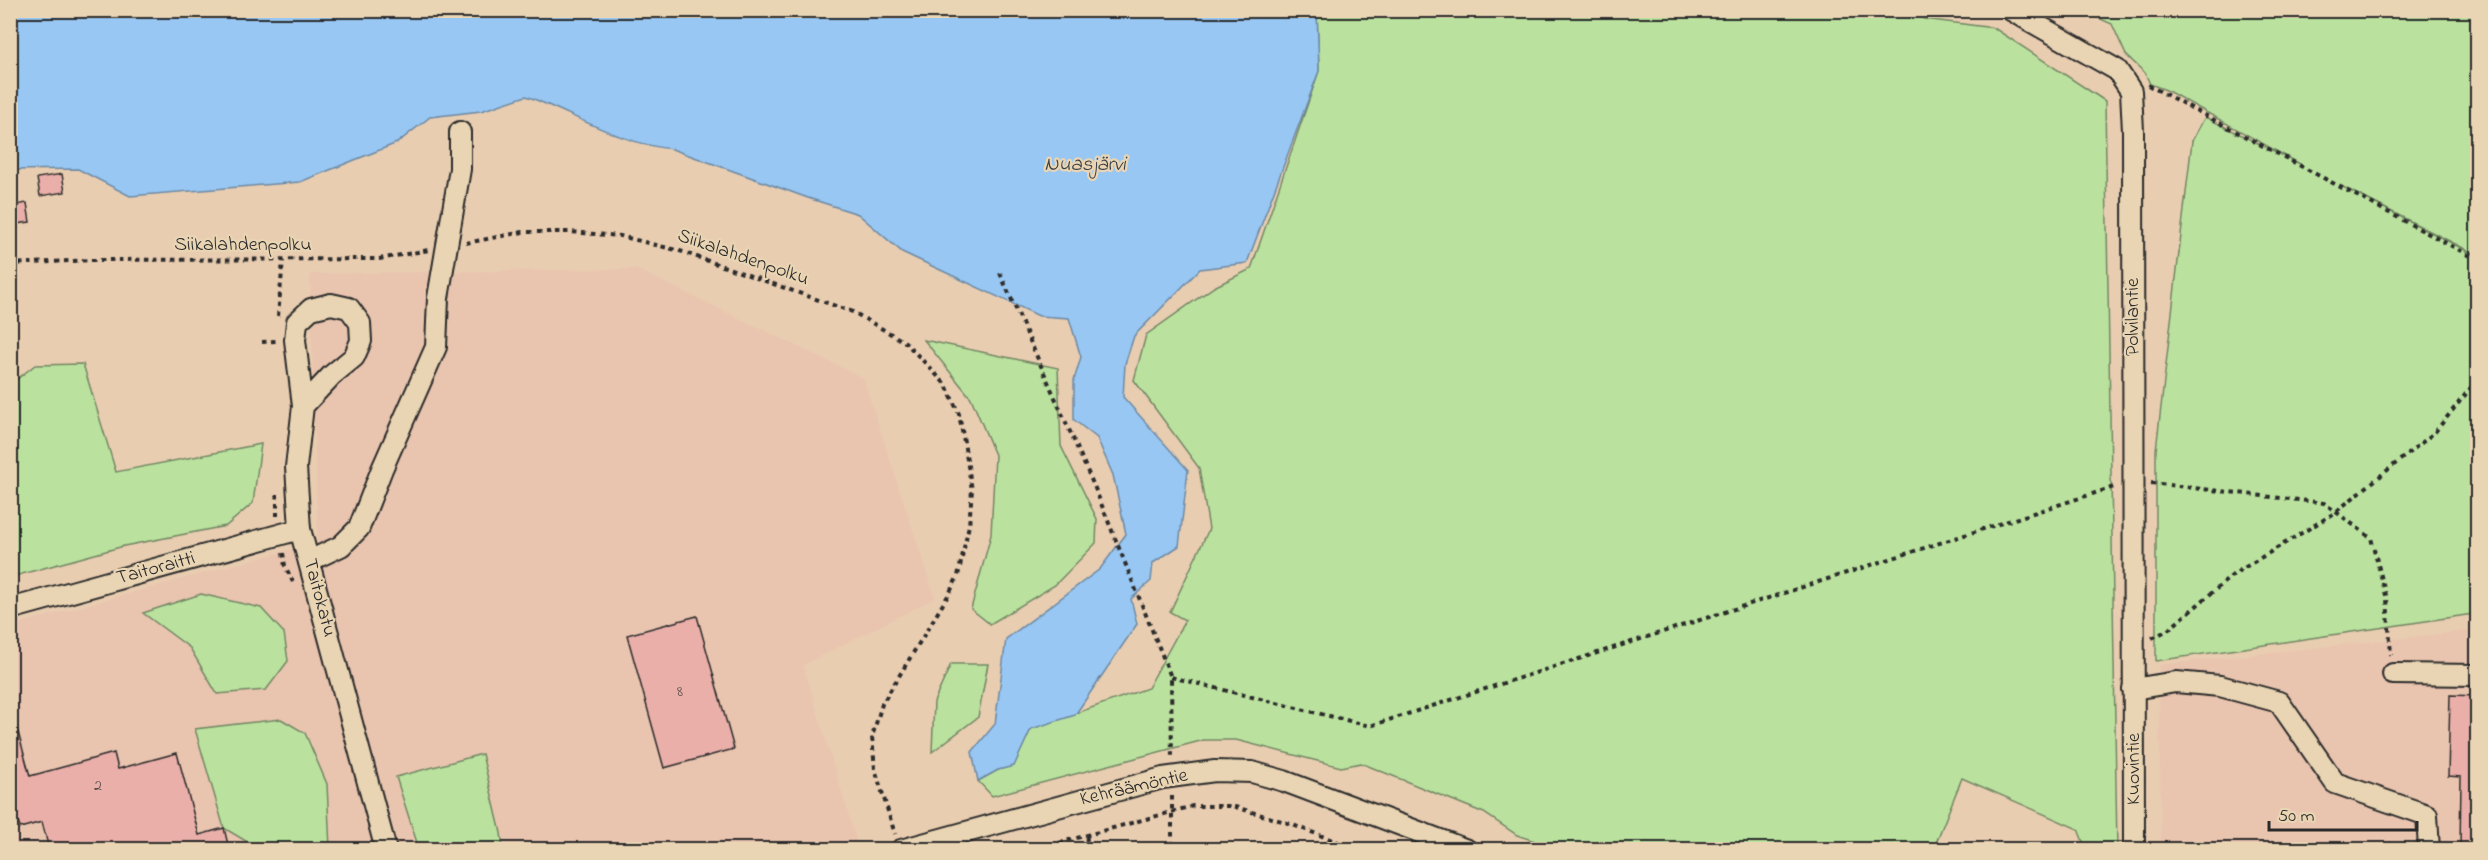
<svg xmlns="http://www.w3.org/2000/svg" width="2488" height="860" font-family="'Indie Flower',sans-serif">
  <rect width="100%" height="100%" fill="#e9cdb1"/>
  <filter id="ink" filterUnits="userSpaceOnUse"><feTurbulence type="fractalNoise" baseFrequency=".0167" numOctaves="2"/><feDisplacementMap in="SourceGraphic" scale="12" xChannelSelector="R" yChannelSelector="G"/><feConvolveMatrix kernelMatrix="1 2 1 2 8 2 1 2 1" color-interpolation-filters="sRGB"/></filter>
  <g filter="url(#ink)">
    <g fill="#e9c4af">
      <polygon points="636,269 863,378 935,598 803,665 859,849 11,850 11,626 318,542 310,274"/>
      <polygon points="2477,630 2477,849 2161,849 2159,665"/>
    </g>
    <g fill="#bae29e" stroke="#728664" stroke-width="1.5">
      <polygon points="1317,11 1909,11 1924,19 1994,28 2105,101 2117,849 2086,849 2078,829 1962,778 1933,850 1558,849 1517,835 1484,813 1361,763 1341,767 1236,740 1204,740 992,796 978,781 998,770 1014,765 1031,729 1148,688 1185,620 1170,612 1209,529 1199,468 1134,380 1146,335 1214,287 1251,269 1319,71"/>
      <polygon points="2083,11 2477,11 2477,255 2339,185 2477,256 2478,610 2473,614 2156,661 2156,450 2192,141 2205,117 2300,164 2166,90 2150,84 2145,73 2126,55 2112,24"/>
      <polygon points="924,340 1058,368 1061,446 1097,519 1096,543 1055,585 990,624 971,609 991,535 995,455 971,398"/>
      <polygon points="83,364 116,472 261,444 253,503 226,526 124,546 11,577 11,384 35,365"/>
      <polygon points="201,594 261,608 284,633 288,661 266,690 217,694 190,648 143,613"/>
      <polygon points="951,664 988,664 978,717 932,752 934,702"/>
      <polygon points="281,719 305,733 327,784 330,849 259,849 224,828 195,729"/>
      <polygon points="482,754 501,833 503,849 419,849 396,777"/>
    </g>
    <path fill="#98c7f3" stroke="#6c89a3" stroke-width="1.5" d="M1317 10 1319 71 1247 263 1200 269 1134 336 1125 364 1123 397 1188 470 1179 546 1153 563 1151 581 1131 599 1137 624 1075 715 1031 729 1014 766 998 770 978 781 972 752 995 724 1006 639 1100 569 1126 534 1113 475 1097 438 1074 420V380L1081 357 1069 318 1039 316 902 252 858 214 808 198 672 149C621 144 574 114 526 96L481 111 430 117 397 143 300 182 130 196 78 169 11 170V11Z"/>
    <g fill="#eaafa9" stroke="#2b2b2b" stroke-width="1.5">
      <polygon points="62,174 65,192 40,196 37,178"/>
      <polygon points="27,203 30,222 10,225 10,206"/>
      <polygon points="697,616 734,749 664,768 627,635"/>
      <polygon points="2450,695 2478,696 2478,849 2460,849 2461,777 2448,776"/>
      <polygon points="15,721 30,776 114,753 118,769 177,753 199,835 224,828 229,849 49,849 42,822 20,828 10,795 10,722"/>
    </g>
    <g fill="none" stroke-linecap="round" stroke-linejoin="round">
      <defs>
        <g id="minor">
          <polyline points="2011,10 2117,70 2131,91 2133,131 2134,850"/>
          <polyline points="303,406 332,375 354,357 361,341 360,323 349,308 331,304 311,309 297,322 295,340 303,406 296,467 300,529 386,850"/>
          <polyline points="309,561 341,546 359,528 382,469 436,347 438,298 460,169 460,132"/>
          <polyline points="10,609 300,529"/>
          <polyline points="2393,674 2478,675"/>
          <polyline points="2133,689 2176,682 2220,686 2279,702 2335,783 2427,815 2429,850"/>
          <polyline points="901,850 1163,778 1215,771 1252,772 1284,781 1467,850"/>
        </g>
      </defs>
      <use href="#minor" stroke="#2b2b2b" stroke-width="24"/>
      <g stroke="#2b2b2b" stroke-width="4" stroke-dasharray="4.5 4.5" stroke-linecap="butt">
        <polyline points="2148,85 2478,260"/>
        <polyline points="466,243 523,232 570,232 620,236 680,251 853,312 905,342 946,385 959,414 964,442 972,490 969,525 958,576 949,594 882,704 872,737 875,769 895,834"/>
        <polyline points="10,264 91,260 379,259 429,250"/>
        <polyline points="1000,273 1094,486 1171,677 1172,759"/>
        <polyline points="278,316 283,260"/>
        <polyline points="262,342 276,341"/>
        <polyline points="2151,483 2324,503 2371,538 2387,599 2391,655"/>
        <polyline points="277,494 277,516"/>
        <polyline points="283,553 285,566 293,582"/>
        <polyline points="2152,638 2168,630 2234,574 2333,514 2435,432 2478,379"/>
        <polyline points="1171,677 1370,726 2114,487"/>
        <polyline points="1172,796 1172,850"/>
        <polyline points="1033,850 1193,806 1232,806 1285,822 1359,850"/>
        <polyline points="1086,850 1087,835"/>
      </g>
      <use href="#minor" stroke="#e9d5b3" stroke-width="20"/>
    </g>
  </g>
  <g text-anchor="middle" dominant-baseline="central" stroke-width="4.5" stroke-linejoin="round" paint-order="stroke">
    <g font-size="16" fill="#5b4c4a">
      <text x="680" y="692">8</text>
      <text x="98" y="786">2</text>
    </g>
    <g font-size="20" fill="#2b2b2b" stroke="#e9d5b3">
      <text x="243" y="245">Siikalahdenpolku</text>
      <text transform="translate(743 258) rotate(19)">Siikalahdenpolku</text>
      <text transform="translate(2133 317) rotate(-90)">Polvilantie</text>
      <text transform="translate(156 569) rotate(-15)">Taitoraitti</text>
      <text transform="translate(319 598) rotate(75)">Taitokatu</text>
      <text transform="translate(2134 769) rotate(-90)">Kuovintie</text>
      <text transform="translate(1134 788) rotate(-13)">Kehräämöntie</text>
    </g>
    <g font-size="21" font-style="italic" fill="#3b4249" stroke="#e9d5b3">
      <text x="1085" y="165">Nuasjärvi</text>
    </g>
  </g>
  <rect width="2488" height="860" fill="none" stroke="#e9d5b3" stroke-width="36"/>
  <rect x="18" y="18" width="2452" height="824" fill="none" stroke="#2b2b2b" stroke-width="2" filter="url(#ink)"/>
  <path d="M2269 821v9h148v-9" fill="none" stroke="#2b2b2b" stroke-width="3"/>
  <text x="2278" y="821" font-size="18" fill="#2b2b2b" stroke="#e9d5b3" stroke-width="4.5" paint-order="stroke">50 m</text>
</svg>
